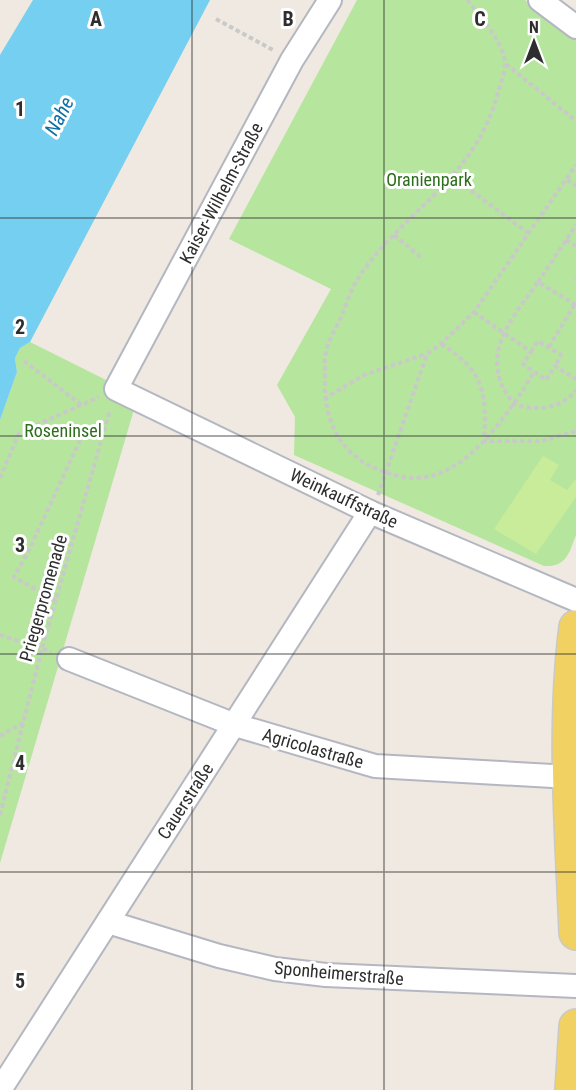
<svg xmlns="http://www.w3.org/2000/svg" width="576" height="1090" font-family="'Roboto Condensed',sans-serif">
  <rect width="100%" height="100%" fill="#efe9e1"/>
  <g fill="#b6e59e">
    <path d="M357 0H525L576 38V535C569 553 567 567 544 566L294 455 295 417 277 385 331 289 229 239Z"/>
    <polygon points="30,342 138,396 0,863 0,420 17,372 15,358 20,348"/>
  </g>
  <polygon fill="#c9ec9a" points="543,456 559,465 550,480 567,490 576,479 576,497 536,554 494,529"/>
  <polygon fill="#75cff0" points="33,0 210,0 30,342 20,348 15,358 17,372 0,420 0,55"/>
  <g fill="none" stroke-linecap="round" stroke-linejoin="round">
    <defs>
      <g id="minor">
        <polyline points="330,0 292,60 116,389 370,512 576,600"/>
        <polyline points="540,0 576,27"/>
        <polyline points="69,659 235,725 375,766 570,777"/>
        <polyline points="108,922 219,956 275,969 326,975 576,986"/>
        <polyline points="0,1090 370,512"/>
      </g>
      <g id="primary">
        <path d="M576 627C563 728 572 832 576 933"/>
        <polyline points="572,1090 576,1026"/>
      </g>
    </defs>
    <use href="#minor" stroke="#b4b7c1" stroke-width="26"/>
    <use href="#primary" stroke="#c9c9c9" stroke-width="36"/>
    <g stroke="#c9c9c9" stroke-width="4" stroke-dasharray="4.5 3" stroke-linecap="butt">
      <path d="M467 0C479 14 506 45 505 65 505 75 499 86 497 96 473 180 406 209 361 274 353 285 347 301 342 315 337 327 328 340 326 352 324 359 325 368 325 375 322 430 348 467 404 477 462 487 508 414 534 372"/>
      <polyline points="216,19 273,50"/>
      <polyline points="506,64 576,121"/>
      <polyline points="453,177 528,233"/>
      <polyline points="567,180 576,186"/>
      <polyline points="394,235 423,259"/>
      <polyline points="566,240 576,246"/>
      <polyline points="576,278 576,279"/>
      <polyline points="538,282 576,225"/>
      <path d="M576 305 538 282C510 321 476 358 514 404 536 412 561 409 576 390"/>
      <polyline points="474,312 531,352 523,364 546,380 555,366 576,379"/>
      <path d="M441 344C484 371 487 392 484 441H542L576 431"/>
      <polyline points="549,347 575,304"/>
      <polyline points="531,352 538,341 561,355 555,366"/>
      <polyline points="24,361 83,406"/>
      <polyline points="324,399 364,375 426,354"/>
      <polyline points="0,478 19,433 99,397"/>
      <polyline points="378,495 427,354 441,344 474,312 576,165"/>
      <polyline points="55,600 14,577 29,550 81,438 103,433"/>
      <polyline points="0,635 51,652"/>
      <polyline points="0,736 23,723"/>
      <polyline points="0,815 42,648 110,410"/>
    </g>
    <use href="#minor" stroke="#fff" stroke-width="22"/>
    <use href="#primary" stroke="#f2d163" stroke-width="33"/>
  </g>
  <path fill="none" stroke="#2e2e2e" stroke-width="1.5" stroke-opacity="0.55" d="M192 0V1090M384 0V1090M0 218H576M0 436H576M0 654H576M0 872H576"/>
  <g text-anchor="middle" dominant-baseline="central" stroke-width="6" stroke-linejoin="round" paint-order="stroke">
    <g font-size="18" fill="#2c6e1b" stroke="#fff">
      <text x="429" y="179">Oranienpark</text>
      <text x="63" y="430">Roseninsel</text>
    </g>
    <g font-size="18" fill="#2e2e2e" stroke="#fff">
      <text transform="translate(221 193) rotate(-62)">Kaiser-Wilhelm-Straße</text>
      <text transform="translate(344 498) rotate(25)">Weinkauffstraße</text>
      <text transform="translate(43 598) rotate(-74)">Priegerpromenade</text>
      <text transform="translate(313 748) rotate(16)">Agricolastraße</text>
      <text transform="translate(185 801) rotate(-57)">Cauerstraße</text>
      <text transform="translate(339 973) rotate(5)">Sponheimerstraße</text>
    </g>
    <g font-size="20" font-style="italic" fill="#0d6fa3" stroke="#fff">
      <text transform="translate(59 116) rotate(-63)">Nahe</text>
    </g>
  </g>
  <g font-size="20" text-anchor="middle" font-weight="bold" fill="#2e2e2e" stroke="#fff" stroke-width="6" stroke-linejoin="round" paint-order="stroke">
    <text x="96" y="26">A</text>
    <text x="288" y="26">B</text>
    <text x="480" y="26">C</text>
    <text x="20" y="116">1</text>
    <text x="20" y="334">2</text>
    <text x="20" y="552">3</text>
    <text x="20" y="770">4</text>
    <text x="20" y="988">5</text>
  </g>
  <g transform="translate(534 42)" stroke="#ffffff" stroke-width="4.5" paint-order="stroke">
  <path d="M0-4.5L10 22L0 15L-10 22Z" fill="#2e2e2e"/>
  <text y="-9" font-size="16" font-weight="bold" text-anchor="middle" fill="#2e2e2e">N</text>
  </g>
</svg>
